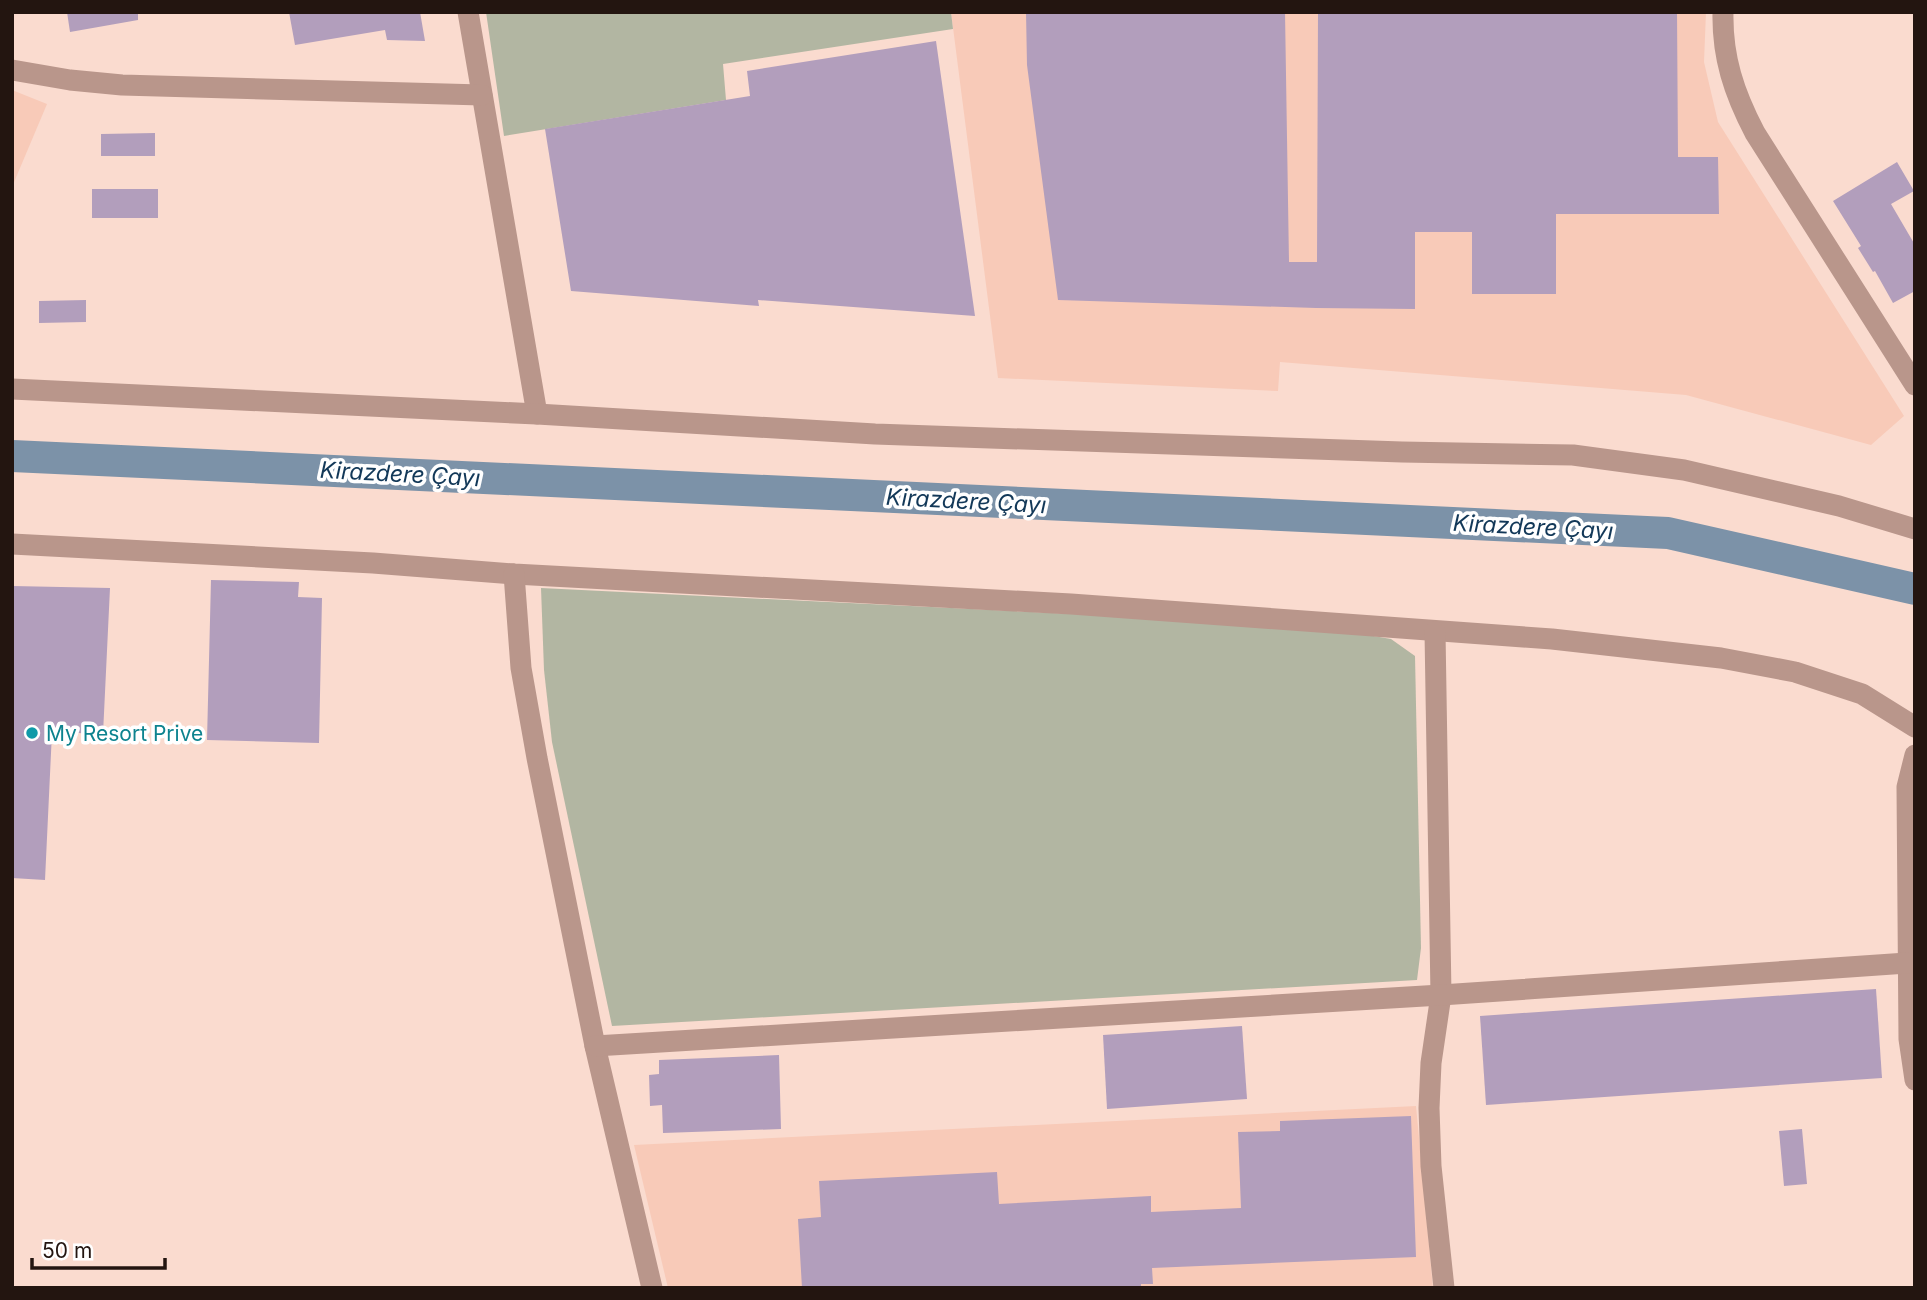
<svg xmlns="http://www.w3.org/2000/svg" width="1927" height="1300" font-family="Inter,sans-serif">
  <rect width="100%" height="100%" fill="#fadbcf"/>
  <g fill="#f8cab8">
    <polygon points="951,12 1706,12 1704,62 1718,122 1904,416 1871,445 1686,395 1280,362 1278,391 998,378"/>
    <polygon points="12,90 47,104 12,187"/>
    <polygon points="1416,1106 1433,1288 668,1288 634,1145"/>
  </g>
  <g fill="#b2b6a2">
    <polygon points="486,12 951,12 953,29 723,64 726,100 504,136"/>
    <polygon points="541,588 1094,615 1350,632 1391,639 1415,656 1421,948 1417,980 612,1026 552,742 544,670"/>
  </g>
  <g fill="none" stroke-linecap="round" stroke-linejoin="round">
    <polyline stroke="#7c92a8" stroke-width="32" points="12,456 1668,533 1915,589"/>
  </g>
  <g fill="#b29ebc">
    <polygon points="67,12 138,12 138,20 70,32"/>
    <polygon points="289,12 420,12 425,41 387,40 385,30 295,45"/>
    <polygon points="1026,12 1285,12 1289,262 1317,262 1318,12 1677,12 1678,157 1718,157 1719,214 1556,214 1556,294 1472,294 1472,232 1415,232 1415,309 1316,308 1058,300 1027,65"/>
    <polygon points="936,41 975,316 758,300 759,306 571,291 545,129 750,96 747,71"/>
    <polygon points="155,133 155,156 101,156 101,134"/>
    <polygon points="1897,162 1914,191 1891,204 1915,245 1915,291 1893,303 1875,271 1873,272 1858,248 1861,246 1833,201"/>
    <rect x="92" y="189" width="66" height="29"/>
    <polygon points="86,300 86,322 39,323 39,301"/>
    <polygon points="211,580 299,582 298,597 322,598 319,743 207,740"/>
    <polygon points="12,586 110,588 103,734 52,732 45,880 12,878"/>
    <polygon points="1876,989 1882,1078 1486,1105 1480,1016"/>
    <polygon points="1242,1026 1247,1099 1107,1109 1103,1035"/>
    <polygon points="779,1055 781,1129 663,1133 662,1105 650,1106 649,1075 659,1074 659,1060"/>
    <polygon points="1411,1116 1416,1257 1152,1268 1153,1284 1141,1284 1141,1288 802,1288 798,1219 821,1217 819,1181 997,1172 999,1204 1151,1196 1151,1212 1241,1208 1238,1132 1280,1131 1280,1121"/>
    <polygon points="1802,1129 1807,1184 1784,1186 1779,1131"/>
  </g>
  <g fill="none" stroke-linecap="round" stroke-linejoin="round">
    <g stroke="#b9968b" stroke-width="21">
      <polyline points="468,12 537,414"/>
      <path d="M1723 12C1722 57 1734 93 1755 133L1915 385"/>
      <polyline points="12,70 70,80 122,85 482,95"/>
      <polyline points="12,389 537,414 875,434 1402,452 1573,455 1684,470 1839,506 1915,529"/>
      <polyline points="12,544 373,563 514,574 1071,604 1552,639 1721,658 1795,672 1862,694 1915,727"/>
      <polyline points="514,574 521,668 537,758 595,1046 652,1288"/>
      <polyline points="1435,632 1441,995 1431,1063 1429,1108 1431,1166 1444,1288"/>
      <polyline points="1915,755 1907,787 1909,1039 1915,1080"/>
      <polyline points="595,1046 1441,995 1907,963"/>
    </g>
  </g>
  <circle fill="#0f9aa8" stroke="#fff" stroke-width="2.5" cx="32" cy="733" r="7"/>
  <g text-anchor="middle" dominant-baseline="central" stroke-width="7" stroke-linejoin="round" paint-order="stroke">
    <g font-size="21" fill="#0d838f" stroke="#fff" text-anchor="start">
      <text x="46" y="733">My Resort Prive</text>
    </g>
    <g font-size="23" font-style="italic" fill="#123858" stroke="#fff">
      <text transform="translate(400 474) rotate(3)">Kirazdere Çayı</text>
      <text transform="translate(966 501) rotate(3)">Kirazdere Çayı</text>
      <text transform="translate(1533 527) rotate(3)">Kirazdere Çayı</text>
    </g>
  </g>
  <rect width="1927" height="1300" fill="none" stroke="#231510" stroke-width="28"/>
  <path d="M32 1258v10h133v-10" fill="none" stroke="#231510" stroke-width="3.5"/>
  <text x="42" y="1258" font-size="21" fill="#231510" stroke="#ffffff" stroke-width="5" paint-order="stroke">50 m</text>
</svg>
